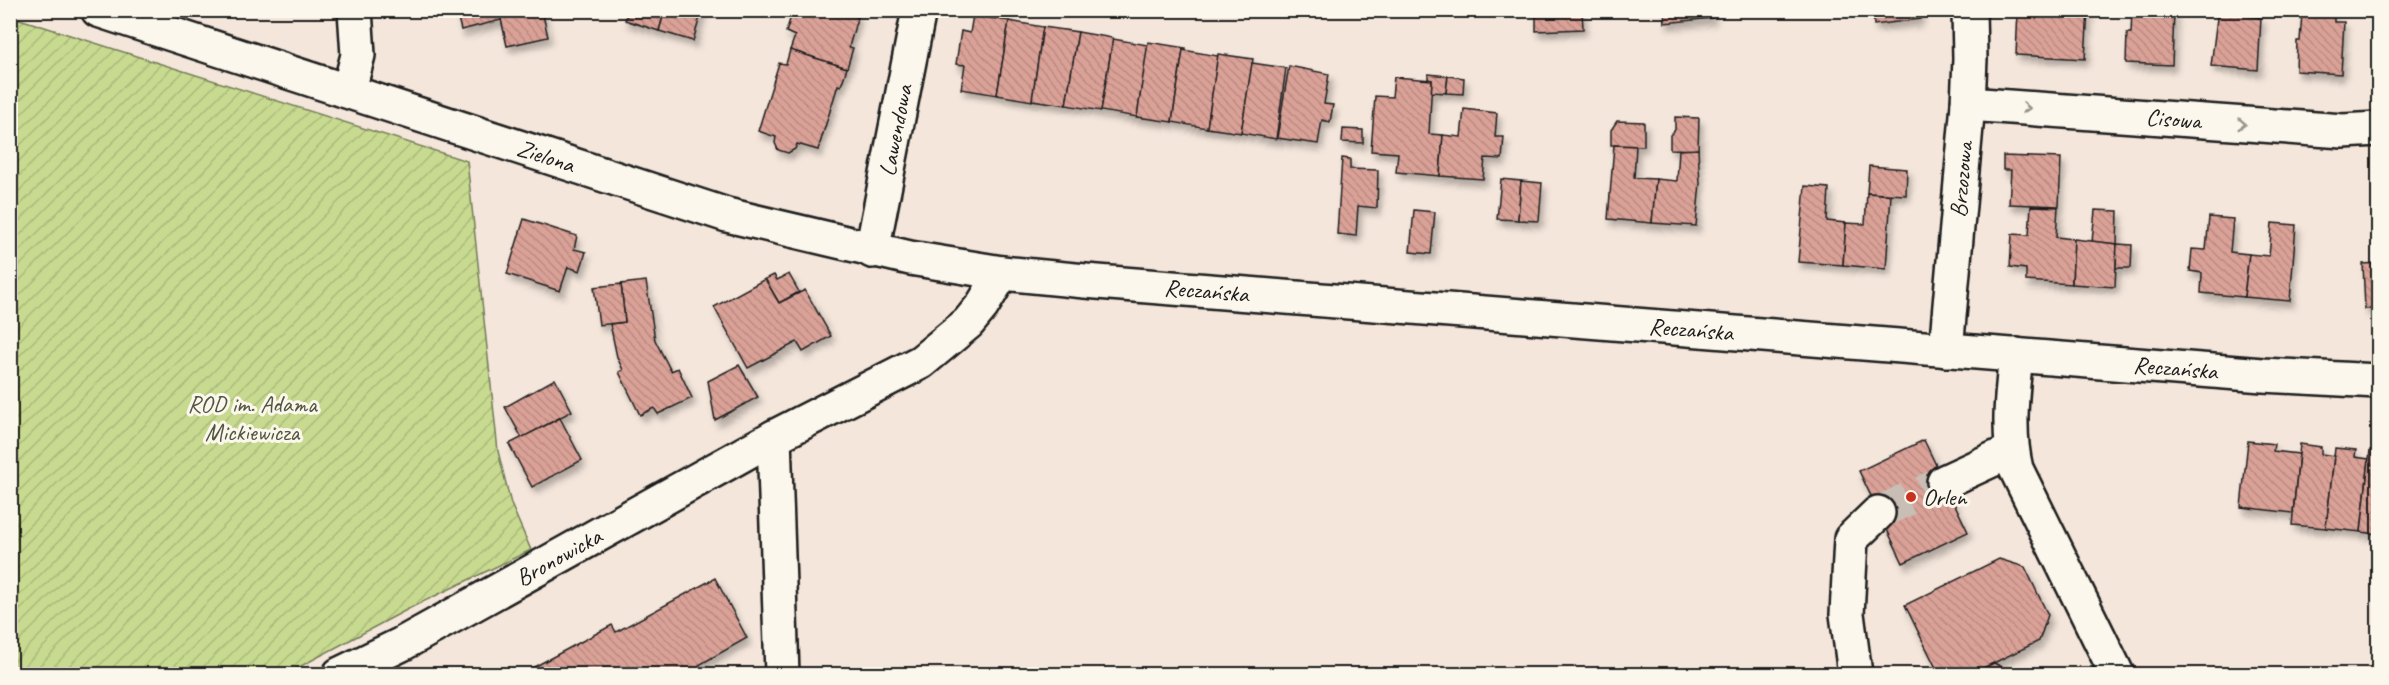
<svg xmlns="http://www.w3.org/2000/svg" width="2389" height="685" font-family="Caveat,sans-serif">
  <defs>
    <pattern id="garden-furrows" width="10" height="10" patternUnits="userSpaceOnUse" patternTransform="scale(1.5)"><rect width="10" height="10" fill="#c7da8f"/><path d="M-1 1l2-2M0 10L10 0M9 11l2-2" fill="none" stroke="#aaba7b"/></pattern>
    <pattern id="building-back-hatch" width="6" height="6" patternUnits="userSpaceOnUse" patternTransform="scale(1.5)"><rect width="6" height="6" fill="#daa197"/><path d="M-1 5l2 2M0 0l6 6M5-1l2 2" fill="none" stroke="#ba8a82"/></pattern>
    <filter id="shadow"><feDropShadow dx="3.5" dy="6" stdDeviation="3" flood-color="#0004"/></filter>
  </defs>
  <rect width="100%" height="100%" fill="#f4e6db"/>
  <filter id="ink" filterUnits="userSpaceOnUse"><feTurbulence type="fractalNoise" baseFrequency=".0167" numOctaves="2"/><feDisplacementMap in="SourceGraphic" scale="12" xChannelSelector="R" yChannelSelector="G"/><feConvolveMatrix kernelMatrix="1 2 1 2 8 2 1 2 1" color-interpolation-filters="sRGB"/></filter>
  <g filter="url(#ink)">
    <polygon fill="url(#garden-furrows)" stroke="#727b56" stroke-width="1.5" points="10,16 467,161 498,451 511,504 531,550 414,606 286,674 11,674"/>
    <g fill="url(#building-back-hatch)" stroke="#1c1c1c" stroke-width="1.5" filter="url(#shadow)">
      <polygon points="456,10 499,10 501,20 461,30"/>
      <polygon points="499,10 542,10 548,37 507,46"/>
      <polygon points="628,10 665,10 659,31 625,20"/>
      <polygon points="665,10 702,10 693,41 659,31"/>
      <polygon points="793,10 844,10 858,15 849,47 853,48 847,68 790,50 795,36 786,32"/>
      <polygon points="1536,10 1582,10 1583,29 1536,31"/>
      <polygon points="1664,10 1712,10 1712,18 1665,23"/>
      <polygon points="1873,10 1919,10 1920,19 1874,25"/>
      <polygon points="2018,10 2088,10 2085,59 2016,55"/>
      <polygon points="2132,10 2164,10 2164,12 2174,13 2172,65 2126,63 2127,33 2131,33"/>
      <polygon points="2218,10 2250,12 2250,16 2261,18 2258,70 2211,66"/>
      <polygon points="2302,13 2334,16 2334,22 2344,22 2341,74 2296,71 2297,41 2300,41"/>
      <polygon points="973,15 1009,21 997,95 961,89 965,65 956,64 961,31 970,33"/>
      <polygon points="1009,21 1043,27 1032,101 997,95"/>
      <polygon points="1043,27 1078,32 1066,105 1032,100"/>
      <polygon points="1078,32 1113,38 1101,111 1066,105"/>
      <polygon points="1113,39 1148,45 1137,117 1101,111"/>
      <polygon points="1148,42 1186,48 1185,51 1183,50 1172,122 1137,117"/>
      <polygon points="790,50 847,68 841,86 838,85 818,150 797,144 795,149 788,153 778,150 775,143 776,137 758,131 779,63 786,64"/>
      <polygon points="1183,50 1218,56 1207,128 1172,122"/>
      <polygon points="1218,54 1253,59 1241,133 1207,128"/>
      <polygon points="1252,63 1286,68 1276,139 1241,133"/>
      <polygon points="1289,66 1329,74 1324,104 1333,105 1330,122 1322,120 1318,144 1277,138"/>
      <polygon points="1428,74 1448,76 1446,93 1431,92 1432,80 1428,79"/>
      <polygon points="1448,76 1464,78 1463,94 1446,93"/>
      <polygon points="1394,77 1432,80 1429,134 1443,135 1440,176 1396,172 1398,153 1371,151 1375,96 1392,97"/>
      <polygon points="1464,109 1497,113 1495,137 1504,137 1502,159 1485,158 1483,179 1440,176 1443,135 1461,137"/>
      <polygon points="1675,117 1699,118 1698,150 1670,149 1670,135 1675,130"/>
      <polygon points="1617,121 1644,122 1644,146 1611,145 1611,130"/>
      <polygon points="1343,129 1363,130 1363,143 1342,142"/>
      <polygon points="1614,145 1636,146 1634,178 1656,179 1652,223 1608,219"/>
      <polygon points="1698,149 1700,183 1696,226 1652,223 1656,179 1677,181 1679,150"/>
      <polygon points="2003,156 2061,158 2059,206 2009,204 2011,170 2003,170"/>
      <polygon points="1342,158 1350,159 1350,169 1378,170 1377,208 1358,206 1356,236 1337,234"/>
      <polygon points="1869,166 1907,169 1906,195 1867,193"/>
      <polygon points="1501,179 1521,181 1518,220 1497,219"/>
      <polygon points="1521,181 1542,183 1539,221 1518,220"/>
      <polygon points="1805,186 1829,188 1827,221 1846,223 1843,265 1798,262"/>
      <polygon points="1867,193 1891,195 1886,269 1843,265 1846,223 1865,224"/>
      <polygon points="2031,206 2058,207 2056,237 2074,239 2072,284 2026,281 2026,269 2010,267 2012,234 2029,235"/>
      <polygon points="1414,210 1435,212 1431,254 1410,252"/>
      <polygon points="2095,210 2118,211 2117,244 2092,242"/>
      <polygon points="2209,217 2233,219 2230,252 2249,254 2244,297 2201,293 2202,273 2190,271 2192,249 2206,250"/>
      <polygon points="524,219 577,236 574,249 586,252 580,271 568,267 560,291 507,274"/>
      <polygon points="2272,223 2296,225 2290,301 2244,297 2249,254 2269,256"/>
      <polygon points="2074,239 2117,244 2115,287 2072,284"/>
      <polygon points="2117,244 2132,245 2131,268 2116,268"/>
      <polygon points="2378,263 2378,309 2365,309 2363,264"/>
      <polygon points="789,274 799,292 779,303 765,279 774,275 777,280"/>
      <polygon points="765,279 779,303 805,290 831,336 803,352 797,342 748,368 714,307"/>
      <polygon points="646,281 655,340 671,371 678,368 692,398 658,414 654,408 640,415 619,372 623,370 617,357 610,324 625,322 621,284"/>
      <polygon points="621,284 625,322 599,325 594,287"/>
      <polygon points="739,365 758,397 715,420 708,381"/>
      <polygon points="555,379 572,411 522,438 505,407"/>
      <polygon points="560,418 582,460 532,487 509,444"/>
      <polygon points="1924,440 1968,532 1903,563 1859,471"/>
      <polygon points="2248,441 2274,444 2273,451 2299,454 2293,513 2241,507"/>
      <polygon points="2300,444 2321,447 2321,454 2334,456 2326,528 2292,525"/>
      <polygon points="2335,448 2356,450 2355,457 2369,459 2361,532 2326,528"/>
      <polygon points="2370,450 2378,451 2378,534 2361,532"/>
      <polygon points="1999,559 2025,567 2048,615 2039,641 1971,674 1939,674 1905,605"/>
      <polygon points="715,578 747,638 699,665 703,673 700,674 521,674 612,625 616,632"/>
      <polygon points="1994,663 2004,668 2004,674 1971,674"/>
    </g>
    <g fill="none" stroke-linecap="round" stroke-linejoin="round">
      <polyline stroke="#c9beb5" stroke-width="33" stroke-dasharray="33 16" stroke-linecap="butt" points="1878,513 1944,482"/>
      <defs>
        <g id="minor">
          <path id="s1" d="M98 10 727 215 910 258 1002 273 1085 281 2263 375 2378 381"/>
          <polyline points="349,90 358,55 355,10"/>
          <path id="s2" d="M1968 104 2343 131 2378 129"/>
          <path id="s3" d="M872 251 919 10"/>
          <path id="s4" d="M1946 350 1968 104 1970 59 1969 10"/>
          <path d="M2016 355C2012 393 2007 432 2016 469L2117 674"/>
          <polyline points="774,437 782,674"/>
          <polyline points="1944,482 2011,451"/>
          <path id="s5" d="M340 674 402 644 774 437 921 362 968 323 982 306 1002 273"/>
          <polyline points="1855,674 1847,614 1851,539 1878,513"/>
        </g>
      </defs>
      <use href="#minor" stroke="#1c1c1c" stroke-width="38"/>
      <use href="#minor" stroke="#fbf7ec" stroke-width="33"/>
    </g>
    <defs><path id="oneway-chevron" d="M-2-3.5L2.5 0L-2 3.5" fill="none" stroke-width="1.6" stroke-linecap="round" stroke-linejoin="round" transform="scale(1.5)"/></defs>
    <g stroke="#97948e">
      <use href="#oneway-chevron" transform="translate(2026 108) rotate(4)"/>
      <use href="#oneway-chevron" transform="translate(2242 124) rotate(4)"/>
    </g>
  </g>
  <circle fill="#c8321e" stroke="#fbf7ec" stroke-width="2" cx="1911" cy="497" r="6"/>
  <g text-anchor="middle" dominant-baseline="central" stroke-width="6" stroke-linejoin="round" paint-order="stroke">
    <g font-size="24" fill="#1c1c1c" stroke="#fbf7ec">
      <text stroke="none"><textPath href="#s2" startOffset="206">Cisowa</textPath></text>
      <text stroke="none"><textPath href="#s3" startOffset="123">Lawendowa</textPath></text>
      <text stroke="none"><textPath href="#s1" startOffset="471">Zielona</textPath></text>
      <text stroke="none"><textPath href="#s4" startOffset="171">Brzozowa</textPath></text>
      <text stroke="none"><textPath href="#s1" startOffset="1148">Reczańska</textPath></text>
      <text stroke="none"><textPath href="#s1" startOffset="1634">Reczańska</textPath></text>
      <text stroke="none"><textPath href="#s1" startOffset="2120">Reczańska</textPath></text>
      <text stroke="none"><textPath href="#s5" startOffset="248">Bronowicka</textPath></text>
    </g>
    <g font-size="24" fill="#4f553e" stroke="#fbf7ec">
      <text x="252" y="404">ROD im. Adama<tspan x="252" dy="28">Mickiewicza</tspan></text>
    </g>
    <g font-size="24" fill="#1c1c1c" stroke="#fbf7ec" text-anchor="start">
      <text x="1923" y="497">Orlen</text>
    </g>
  </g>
  <rect width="2389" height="685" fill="none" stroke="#fbf7ec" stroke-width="36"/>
  <rect x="18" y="18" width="2353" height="649" fill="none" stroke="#1c1c1c" stroke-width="2" filter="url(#ink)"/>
</svg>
